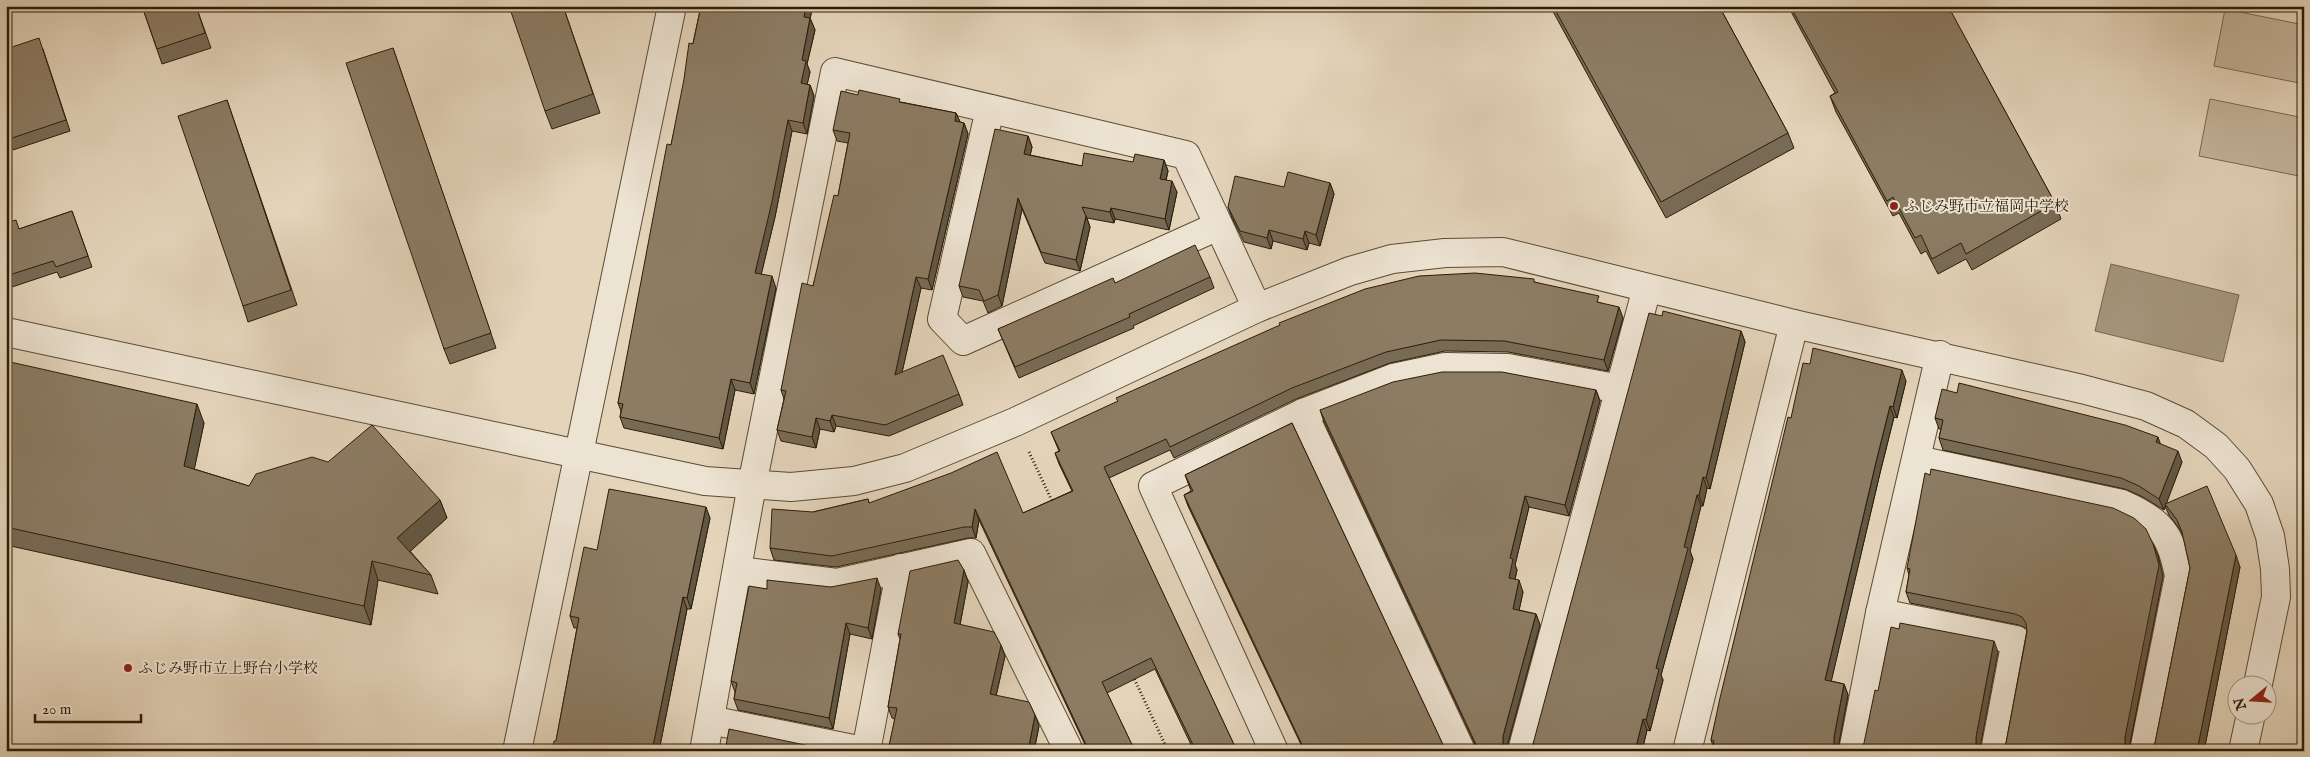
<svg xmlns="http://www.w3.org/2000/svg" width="2310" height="757" font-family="'IM FELL English','Noto Serif JP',serif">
  <rect width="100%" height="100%" fill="#e4d4ba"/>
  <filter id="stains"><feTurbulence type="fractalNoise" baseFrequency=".004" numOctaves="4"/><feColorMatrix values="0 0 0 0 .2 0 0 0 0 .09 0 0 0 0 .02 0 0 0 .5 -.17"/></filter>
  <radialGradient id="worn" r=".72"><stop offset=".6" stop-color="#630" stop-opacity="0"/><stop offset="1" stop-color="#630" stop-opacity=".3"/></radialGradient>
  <g fill="#c5b59c" stroke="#786952">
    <polygon points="2225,9 2304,25 2304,84 2214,66"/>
    <polygon points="2210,99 2304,118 2304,177 2199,156"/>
  </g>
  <polygon fill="#a5967d" stroke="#75664e" points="2111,264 2239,295 2223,362 2095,331"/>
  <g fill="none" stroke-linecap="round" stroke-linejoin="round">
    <defs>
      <g id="minor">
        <polyline points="990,109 942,319 963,341 1218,226"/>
        <polyline points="1940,355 1880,613 2016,640 1995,751"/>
        <polyline points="1303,413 1461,751"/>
        <polyline points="578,454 705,481 791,487 854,481 905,468 1015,422 1257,308 1350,271 1392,259 1445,253 1503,252 1794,324 2082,389 2146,406 2186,424 2216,446 2237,469 2259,504 2270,536 2275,569 2276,597 2258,684"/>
        <path d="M1917 460 2122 504C2161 521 2171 534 2179 576L2144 751"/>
        <polyline points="739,571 837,583 971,553 1069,751"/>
        <polyline points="710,720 863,751"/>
        <polyline points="517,751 672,6"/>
        <polyline points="704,751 752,485 835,72 1186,155 1257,308"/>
        <polyline points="866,751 901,568"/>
        <polyline points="1274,751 1153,486 1303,413 1393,378 1445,367 1508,368 1620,389"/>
        <polyline points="1522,751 1647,288"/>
        <polyline points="1687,751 1794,324"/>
        <polyline points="1853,751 1880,613"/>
        <polyline points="2243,751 2251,714"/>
      </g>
      <polyline id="tertiary" points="6,332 578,454"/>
    </defs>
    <use href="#minor" stroke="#5a4b34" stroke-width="30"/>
    <use href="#tertiary" stroke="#5a4b34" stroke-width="30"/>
    <g stroke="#2c1d07" stroke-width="3" stroke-dasharray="1 2.5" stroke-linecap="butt">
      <polyline points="1029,452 1053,503"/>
      <polyline points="1133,676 1168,751"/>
    </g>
    <use href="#minor" stroke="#ede3d2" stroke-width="28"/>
    <use href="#tertiary" stroke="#ede3d2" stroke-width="28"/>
  </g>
  <g fill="#786b56" stroke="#2c1d07">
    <polygon points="142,6 196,6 211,48 162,64"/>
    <polygon points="563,6 600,113 552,129 545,111"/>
    <polygon points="701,6 811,6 812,10 810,18 815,30 807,64 810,72 807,84 810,85 814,96 807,134 792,131 775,217 761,274 776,288 754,394 735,390 723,449 624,428 620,417 621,411 618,403 671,145"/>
    <polygon points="1550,6 1719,6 1788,133 1794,148 1666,218"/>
    <polygon points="1788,6 1953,6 1949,8 2055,203 2061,219 1972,270 1966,259 1938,274 1926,251 1921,254 1899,213 1893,216 1836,112 1830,96 1835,93"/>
    <polygon points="393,48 496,348 450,364 444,349"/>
    <polygon points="43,49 70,131 13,150 9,139"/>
    <polygon points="227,100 297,305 248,322 243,306"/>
    <polygon points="901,102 956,113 960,122 964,123 968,134 932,290 921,288 902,372 959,394 963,405 889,436 836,426 834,432 820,429 816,448 781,441 777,430 784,399 781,390 813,286 838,196 848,143 837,141 833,130"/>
    <polygon points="1028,136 1032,147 1030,155 1082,166 1164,160 1168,171 1166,180 1177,192 1169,230 1115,219 1114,223 1087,218 1090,227 1080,271 1045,263 1022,209 1002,306 988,313 983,301 963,297 959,286"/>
    <polygon points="1330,183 1334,194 1320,246 1309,243 1307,250 1273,241 1271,249 1244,242 1232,218 1228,207 1284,187"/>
    <polygon points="72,211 92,267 60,278 57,272 6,289 6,223 19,229"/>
    <polygon points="1210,277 1214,288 1133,326 1134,328 1019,378 998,329 1115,283"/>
    <polygon points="1535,282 1601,303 1623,318 1608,371 1508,352 1445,351 1390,363 1296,399 1174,458 1170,450 1109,478 1237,751 1194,751 1155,669 1107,693 1135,751 1088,751 979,520 976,538 968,538 836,567 774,560 770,548 813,512 868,499 869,503 1023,513 1072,491 1059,464 1055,453 1059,451 1051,432"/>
    <polygon points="1741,331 1745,342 1710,489 1707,488 1703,506 1701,506 1690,551 1693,559 1661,675 1663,680 1650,731 1647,730 1642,751 1529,751 1533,744"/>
    <polygon points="6,361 204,423 194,469 249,486 440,500 447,518 410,551 431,575 438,594 378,580 371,625 6,545"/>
    <polygon points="1810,364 1906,381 1897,418 1894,417 1880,473 1831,681 1844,684 1848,695 1838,748 1713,746 1711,740 1791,418"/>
    <polygon points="1596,390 1600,401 1569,516 1529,507 1515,565 1517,570 1515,579 1523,592 1519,610 1536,614 1540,625 1507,747 1507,751 1478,751 1324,422 1320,410"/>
    <polygon points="1935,418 2160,444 2182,462 2166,503 2240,567 2204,751 2151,751 2155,743 2190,568 2183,536 2181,531 2169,515 2165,506 2164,510 2143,497 2125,489 1943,450 1939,438 1941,429 1939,429"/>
    <polygon points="1292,423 1446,751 1304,751 1188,506 1184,495 1191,491 1185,475"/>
    <polygon points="710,518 691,609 687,609 659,751 552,751 556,741 577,628 574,628 570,616 597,550"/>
    <polygon points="2158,555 2163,576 2129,750 2006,743 2027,630 2026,628 2019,625 1910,603 1906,592 1909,575 1907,568"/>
    <polygon points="964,570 968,582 960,625 1001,645 1005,656 996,696 1039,726 1034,751 888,751 895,719 892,718 888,707 900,639 898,634"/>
    <polygon points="831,587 881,589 872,639 850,634 833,729 738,710 734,699 735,693 735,692 731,681"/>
  </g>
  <g fill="#625746" stroke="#2c1d07">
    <polygon points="806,6 811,6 812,10 808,28 804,17"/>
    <polygon points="810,18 815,30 807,64 810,72 805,94 801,83 802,60"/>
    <polygon points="810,85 814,96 807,134 803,123"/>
    <polygon points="956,113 961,124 955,121"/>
    <polygon points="788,120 792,131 775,217 759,284 755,273"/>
    <polygon points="964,123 968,134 932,290 928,279"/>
    <polygon points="1028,136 1032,147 1028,165 1024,154"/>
    <polygon points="1164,160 1168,171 1164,190 1160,179"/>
    <polygon points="1172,181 1177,192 1169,230 1165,219"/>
    <polygon points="1330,183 1334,194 1320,246 1316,235"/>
    <polygon points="1018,198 1022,209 1002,306 998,295"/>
    <polygon points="1111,208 1115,219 1114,223 1110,212"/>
    <polygon points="1086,216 1090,227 1080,271 1076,260"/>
    <polygon points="1269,230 1273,241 1271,249 1267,238"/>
    <polygon points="1305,231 1309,243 1307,250 1303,239"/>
    <polygon points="772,276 776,288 754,394 750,383"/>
    <polygon points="916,277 921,288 899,386 895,375"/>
    <polygon points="1619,307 1623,318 1608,371 1604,360"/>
    <polygon points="1741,331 1745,342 1710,489 1706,478"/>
    <polygon points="1902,370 1906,381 1897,418 1893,407"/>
    <polygon points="731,379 735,390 723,449 719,438"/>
    <polygon points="1596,390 1600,401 1569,516 1565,505"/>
    <polygon points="197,404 204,423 191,485 184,466"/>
    <polygon points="1890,406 1894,417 1880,473 1829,691 1825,680 1876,462"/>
    <polygon points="832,415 836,426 834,432 830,421"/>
    <polygon points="816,418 820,429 816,448 812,437"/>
    <polygon points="2158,437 2162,448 2156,442"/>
    <polygon points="2178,451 2182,462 2164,510 2159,499"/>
    <polygon points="1703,477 1707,488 1703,506 1699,495"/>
    <polygon points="1697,495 1701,506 1690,551 1693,559 1661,675 1663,680 1650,731 1646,720 1656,668 1684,547"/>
    <polygon points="1525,496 1529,507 1515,565 1517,570 1513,589 1509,578 1510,558"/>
    <polygon points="440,500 447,518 404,557 397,538"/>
    <polygon points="706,507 710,518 691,609 687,598"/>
    <polygon points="975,509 979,520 976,538 972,527"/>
    <polygon points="2153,544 2158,555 2163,576 2129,748 2129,751 2125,745 2125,737"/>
    <polygon points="2236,555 2240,567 2204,751 2197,751"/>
    <polygon points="372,561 378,580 371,625 364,606"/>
    <polygon points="964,570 968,582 958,635 954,623"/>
    <polygon points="877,578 881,589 872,639 868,628"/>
    <polygon points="1519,580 1523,592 1517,620 1513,609"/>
    <polygon points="683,597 687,609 659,751 652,751"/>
    <polygon points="1536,614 1540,625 1507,747 1507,751 1503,744 1503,736"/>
    <polygon points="846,623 850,634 833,729 829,718"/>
    <polygon points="1994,641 1998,652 1980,748 1980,751 1976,745 1976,737"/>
    <polygon points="1001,645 1005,656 994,705 990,694"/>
    <polygon points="1844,684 1848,695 1838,748 1838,751 1834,745 1834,737"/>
    <polygon points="1035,715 1039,726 1034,751 1028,751"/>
    <polygon points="1643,719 1647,730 1642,751 1635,751"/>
  </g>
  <g fill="#8c7c64" stroke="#2c1d07">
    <polygon points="142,6 196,6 205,33 157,49"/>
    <polygon points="509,6 563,6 593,94 545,111"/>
    <polygon points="701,6 806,6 804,17 810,18 802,60 806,61 801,83 810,85 803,123 788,120 771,206 755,273 772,276 750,383 731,379 719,438 620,417 623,404 618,403 667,144 671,145 684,79 689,43 693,44"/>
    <polygon points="1553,6 1719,6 1788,133 1661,202"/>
    <polygon points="1790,6 1948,6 2055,203 1966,254 1961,243 1932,259 1921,235 1915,238 1893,197 1887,201 1830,96 1838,92"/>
    <polygon points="39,38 66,120 9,139 6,131 6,49"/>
    <polygon points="393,48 491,333 444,349 346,63"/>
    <polygon points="859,90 900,99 899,102 956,113 955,121 964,123 928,279 916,277 895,375 943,355 959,394 885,425 832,415 830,421 816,418 812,437 777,430 786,391 781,390 802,283 813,286 834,195 838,196 850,133 833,130 841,91 858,95"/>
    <polygon points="227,100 291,290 243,306 178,116"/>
    <polygon points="995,129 1028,136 1024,154 1082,166 1084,153 1133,162 1135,154 1164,160 1160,179 1172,181 1165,219 1111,208 1110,212 1082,207 1086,216 1076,260 1041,252 1018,198 998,295 984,301 979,290 959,286"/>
    <polygon points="1288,172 1330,183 1316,235 1305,231 1303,239 1269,230 1267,238 1240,231 1228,207 1235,176 1284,187"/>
    <polygon points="72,211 88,256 56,267 53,261 6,276 6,223 16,220 19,229"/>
    <polygon points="1195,245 1210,277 1129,314 1130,317 1015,367 998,329 1113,278 1115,283"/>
    <polygon points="1475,273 1534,279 1534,282 1599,296 1597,302 1619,307 1604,360 1504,341 1441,340 1386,352 1292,388 1170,447 1166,439 1104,467 1237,751 1196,751 1151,658 1102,682 1135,751 1089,751 975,509 972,527 964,527 832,556 770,548 772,509 813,512 868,499 869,503 951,473 997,452 1023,513 1073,491 1055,453 1060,451 1051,432 1118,401 1116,398 1280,325 1279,323 1365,289 1419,276"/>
    <polygon points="1663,311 1741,331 1706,478 1703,477 1699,495 1697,495 1684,547 1688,548 1656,668 1659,669 1646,720 1643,719 1635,751 1529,751 1533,744 1649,313 1662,316"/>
    <polygon points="1813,348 1902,370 1893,407 1890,406 1876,462 1825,680 1844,684 1834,737 1834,745 1838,751 1712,751 1714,741 1711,740 1720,698 1788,417 1791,418 1803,363 1810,364"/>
    <polygon points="6,361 197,404 184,466 249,486 256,474 312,457 328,462 372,425 440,500 397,538 431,575 372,561 364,606 6,527"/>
    <polygon points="1442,372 1502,372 1596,390 1565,505 1525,496 1510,558 1513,559 1509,578 1519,580 1513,609 1536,614 1503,736 1503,744 1507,751 1479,751 1320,410 1393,382"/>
    <polygon points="1959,383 2125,425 2158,437 2156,442 2178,451 2159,499 2139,486 2121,478 1939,438 1943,420 1935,418 1942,389 1957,393"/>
    <polygon points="1292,423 1445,749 1442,751 1305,751 1184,495 1193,491 1185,475"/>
    <polygon points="1931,469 2113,508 2134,518 2146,529 2153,544 2159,565 2125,737 2125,745 2129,751 2002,751 2006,743 2027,632 2026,623 2022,617 2015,614 1906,592 1910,569 1907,568 1925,473 1930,475"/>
    <polygon points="2207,486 2236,555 2197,751 2151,751 2155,743 2190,568 2182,532 2177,520 2165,504"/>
    <polygon points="609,489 706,507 687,598 683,597 652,751 552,751 554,741 556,741 579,618 570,616 584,547 597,550"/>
    <polygon points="958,560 964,570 954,623 994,632 1001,645 990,694 1029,702 1035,715 1028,751 888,751 897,708 888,707 901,634 898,634 910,571"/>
    <polygon points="877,578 868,628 846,623 829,718 734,699 737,683 731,681 749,586 767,589 767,580 831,587"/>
    <polygon points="1900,623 1994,641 1976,737 1976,745 1980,751 1860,751 1861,750 1864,743 1875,690 1878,691 1891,627 1899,629"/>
    <polygon points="729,729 824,749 823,751 725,751"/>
  </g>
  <g fill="#8f2418" stroke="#ede3d2" stroke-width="2">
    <circle cx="1894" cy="206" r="5"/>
    <circle cx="128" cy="668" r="5"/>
  </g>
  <g text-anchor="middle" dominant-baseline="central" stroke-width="4" stroke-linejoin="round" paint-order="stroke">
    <g font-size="15" fill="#2c1d07" stroke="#ede3d2" text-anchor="start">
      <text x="1904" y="206">ふじみ野市立福岡中学校</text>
      <text x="138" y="668">ふじみ野市立上野台小学校</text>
    </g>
  </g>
  <rect width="2310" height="757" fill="none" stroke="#e4d4ba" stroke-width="25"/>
  <rect x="8" y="8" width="2295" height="742" fill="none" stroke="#2c1d07" stroke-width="2.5"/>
  <rect x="12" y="12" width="2285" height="732" fill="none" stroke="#2c1d07"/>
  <g transform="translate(2252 700) rotate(252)"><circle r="24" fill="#ede3d2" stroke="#a09481"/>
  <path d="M0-4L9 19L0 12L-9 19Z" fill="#8f2418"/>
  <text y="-8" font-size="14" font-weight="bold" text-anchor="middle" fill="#2c1d07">N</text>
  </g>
  <path d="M35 714v8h106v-8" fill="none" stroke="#2c1d07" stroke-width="2.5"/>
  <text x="42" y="714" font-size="15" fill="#2c1d07" stroke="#ede3d2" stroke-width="4" paint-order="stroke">20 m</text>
  <rect width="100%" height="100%" filter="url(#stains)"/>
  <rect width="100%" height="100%" fill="url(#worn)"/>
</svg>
